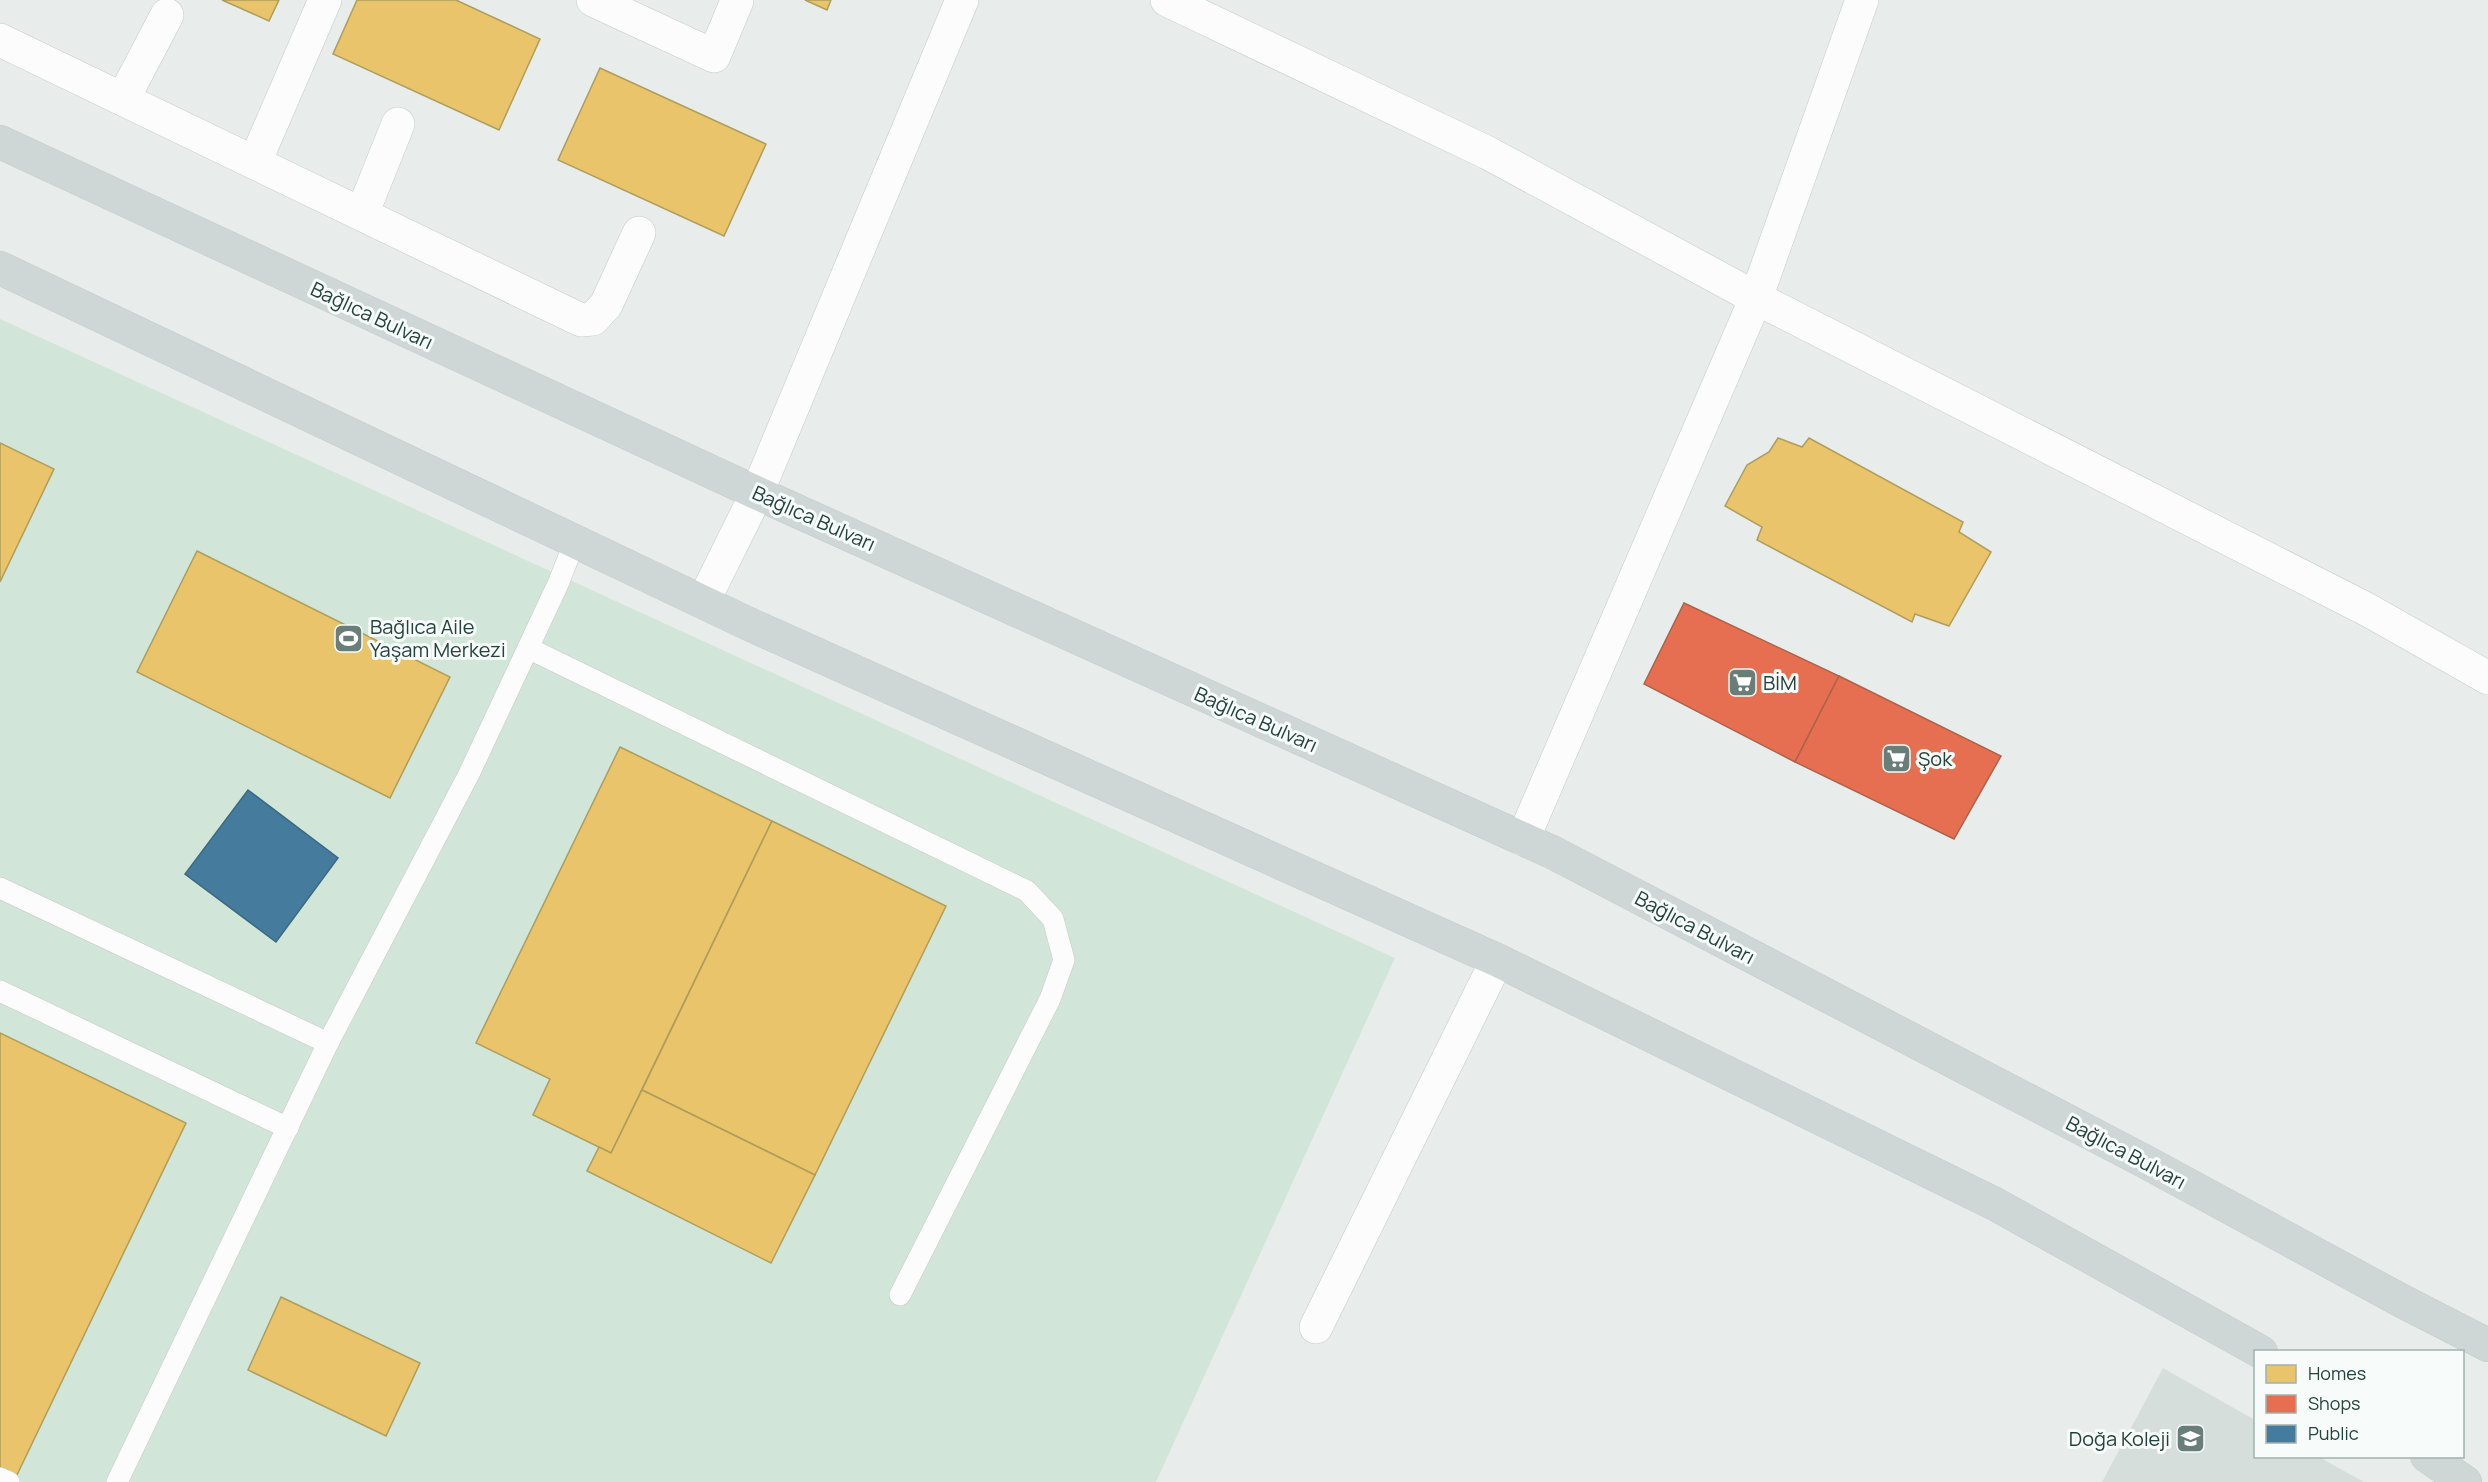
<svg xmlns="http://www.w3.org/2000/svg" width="2488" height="1482" font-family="Manrope,sans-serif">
  <rect width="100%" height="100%" fill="#e8edeb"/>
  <polygon fill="#d6dedb" points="2163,1368 2255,1420 2256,1456 2319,1457 2364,1482 2102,1482"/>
  <polygon fill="#d1e6d9" points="0,319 1395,958 1156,1482 0,1482"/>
  <g fill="#e9c46a" stroke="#ae9d5c" stroke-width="1.5">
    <polygon points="222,0 279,0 269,21"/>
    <polygon points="357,0 456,0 540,39 499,130 333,54"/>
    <polygon points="805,0 831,0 827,10"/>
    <polygon points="600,68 766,144 724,236 558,160"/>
    <polygon points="1778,438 1802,447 1809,438 1963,522 1959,532 1991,552 1949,626 1915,614 1912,622 1757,540 1762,527 1725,506 1747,465 1769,452"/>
    <polygon points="0,443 54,469 0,582"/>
    <polygon points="197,551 450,677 390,798 137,672"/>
    <polygon points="620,747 772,821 611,1153 533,1115 550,1079 476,1043"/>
    <polygon points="772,821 946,906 815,1175 642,1090"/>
    <polygon points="0,1033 186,1123 15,1479 0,1472"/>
    <polygon points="642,1090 815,1175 771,1263 587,1171 599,1147 611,1153"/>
    <polygon points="281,1297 420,1363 386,1436 248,1370"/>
  </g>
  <g fill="#e76f51" stroke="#ac624b" stroke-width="1.5">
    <polygon points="1684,603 1839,676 1795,762 1644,684"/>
    <polygon points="1839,676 2001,756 1954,839 1795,762"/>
  </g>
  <polygon fill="#457b9d" stroke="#3b6a80" stroke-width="1.5" points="248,790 338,858 276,942 185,874"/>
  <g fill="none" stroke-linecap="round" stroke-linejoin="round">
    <defs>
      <g id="lane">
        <polyline points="528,648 1027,891 1053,919 1064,960 1050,999 900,1295"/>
        <polyline points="0,888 328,1043"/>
        <polyline points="0,991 288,1128"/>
        <polyline points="0,1478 9,1482"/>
        <polyline points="117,1482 328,1043 469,774 558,584 575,541"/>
      </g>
      <g id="street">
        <polyline points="593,0 714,56 737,1"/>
        <polyline points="1167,0 1488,153 1756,298 2368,610 2488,678"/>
        <polyline points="0,40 581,320 593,319 606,305 639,233"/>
        <polyline points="123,99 167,15"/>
        <polyline points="255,162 325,0"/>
        <polyline points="362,214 398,124"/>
        <polyline points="703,602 757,493 962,0"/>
        <polyline points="1523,839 1756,298 1862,0"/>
        <polyline points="1316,1327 1497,960"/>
      </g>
      <g id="primary">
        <polyline points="0,142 757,493 1552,852 2144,1161 2402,1301 2488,1345"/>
        <polyline points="0,268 751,625 1497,960 1995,1204 2261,1352"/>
        <polyline points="2427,1456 2465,1482"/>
      </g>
    </defs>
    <use href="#lane" stroke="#c5cac8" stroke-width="22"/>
    <use href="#street" stroke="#c5cac8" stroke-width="34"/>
    <use href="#primary" stroke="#c3ccc9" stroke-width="34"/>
    <use href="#lane" stroke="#fcfcfc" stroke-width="21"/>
    <use href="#street" stroke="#fcfcfc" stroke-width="33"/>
    <use href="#primary" stroke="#cfd7d6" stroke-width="33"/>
  </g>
  <defs>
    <symbol id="stadium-square" viewBox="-11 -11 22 22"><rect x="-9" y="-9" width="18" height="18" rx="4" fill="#697e79" stroke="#f7fbf9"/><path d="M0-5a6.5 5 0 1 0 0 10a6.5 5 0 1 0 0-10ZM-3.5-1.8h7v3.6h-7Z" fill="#fff"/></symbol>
    <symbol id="supermarket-square" viewBox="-11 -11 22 22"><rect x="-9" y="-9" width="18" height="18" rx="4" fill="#697e79" stroke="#f7fbf9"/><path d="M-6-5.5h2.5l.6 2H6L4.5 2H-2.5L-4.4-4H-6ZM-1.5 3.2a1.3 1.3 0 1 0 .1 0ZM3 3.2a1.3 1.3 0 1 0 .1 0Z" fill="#fff"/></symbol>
    <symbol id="school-square" viewBox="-11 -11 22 22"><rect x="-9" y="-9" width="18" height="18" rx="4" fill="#697e79" stroke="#f7fbf9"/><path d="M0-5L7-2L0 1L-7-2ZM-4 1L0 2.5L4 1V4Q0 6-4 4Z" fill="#fff"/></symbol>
  </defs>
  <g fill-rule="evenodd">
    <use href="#stadium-square" x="332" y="622" width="33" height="33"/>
    <use href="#supermarket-square" x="1726" y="666" width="33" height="33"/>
    <use href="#supermarket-square" x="1880" y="742" width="33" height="33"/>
    <use href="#school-square" x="2174" y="1422" width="33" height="33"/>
  </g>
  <g text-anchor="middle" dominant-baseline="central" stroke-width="6" stroke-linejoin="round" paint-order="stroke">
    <g font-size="20" fill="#24423c" stroke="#f7fbf9">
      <text transform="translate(372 315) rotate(25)">Bağlıca Bulvarı</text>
      <text transform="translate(814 518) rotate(24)">Bağlıca Bulvarı</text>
      <text transform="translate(1256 719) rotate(24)">Bağlıca Bulvarı</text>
      <text transform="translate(1695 927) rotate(28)">Bağlıca Bulvarı</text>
      <text transform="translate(2126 1152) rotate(28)">Bağlıca Bulvarı</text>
    </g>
    <g font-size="20" fill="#24423c" stroke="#f7fbf9" text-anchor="start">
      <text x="370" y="626">Bağlıca Aile<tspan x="370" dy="23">Yaşam Merkezi</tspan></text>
      <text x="1763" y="682">BİM</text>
      <text x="1918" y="758">Şok</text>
      <text x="2170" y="1438" text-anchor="end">Doğa Koleji</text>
    </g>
  </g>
  <rect x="2254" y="1350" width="210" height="108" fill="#f7fbf9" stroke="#a3b1ad" stroke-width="1.5"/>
  <rect x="2266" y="1365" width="30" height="18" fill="#e9c46a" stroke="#a3b1ad" stroke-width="1.5"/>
  <text x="2308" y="1380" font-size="18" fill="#24423c">Homes</text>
  <rect x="2266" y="1395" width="30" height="18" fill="#e76f51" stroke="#a3b1ad" stroke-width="1.5"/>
  <text x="2308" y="1410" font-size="18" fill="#24423c">Shops</text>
  <rect x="2266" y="1425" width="30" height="18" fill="#457b9d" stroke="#a3b1ad" stroke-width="1.5"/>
  <text x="2308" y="1440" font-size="18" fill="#24423c">Public</text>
</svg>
